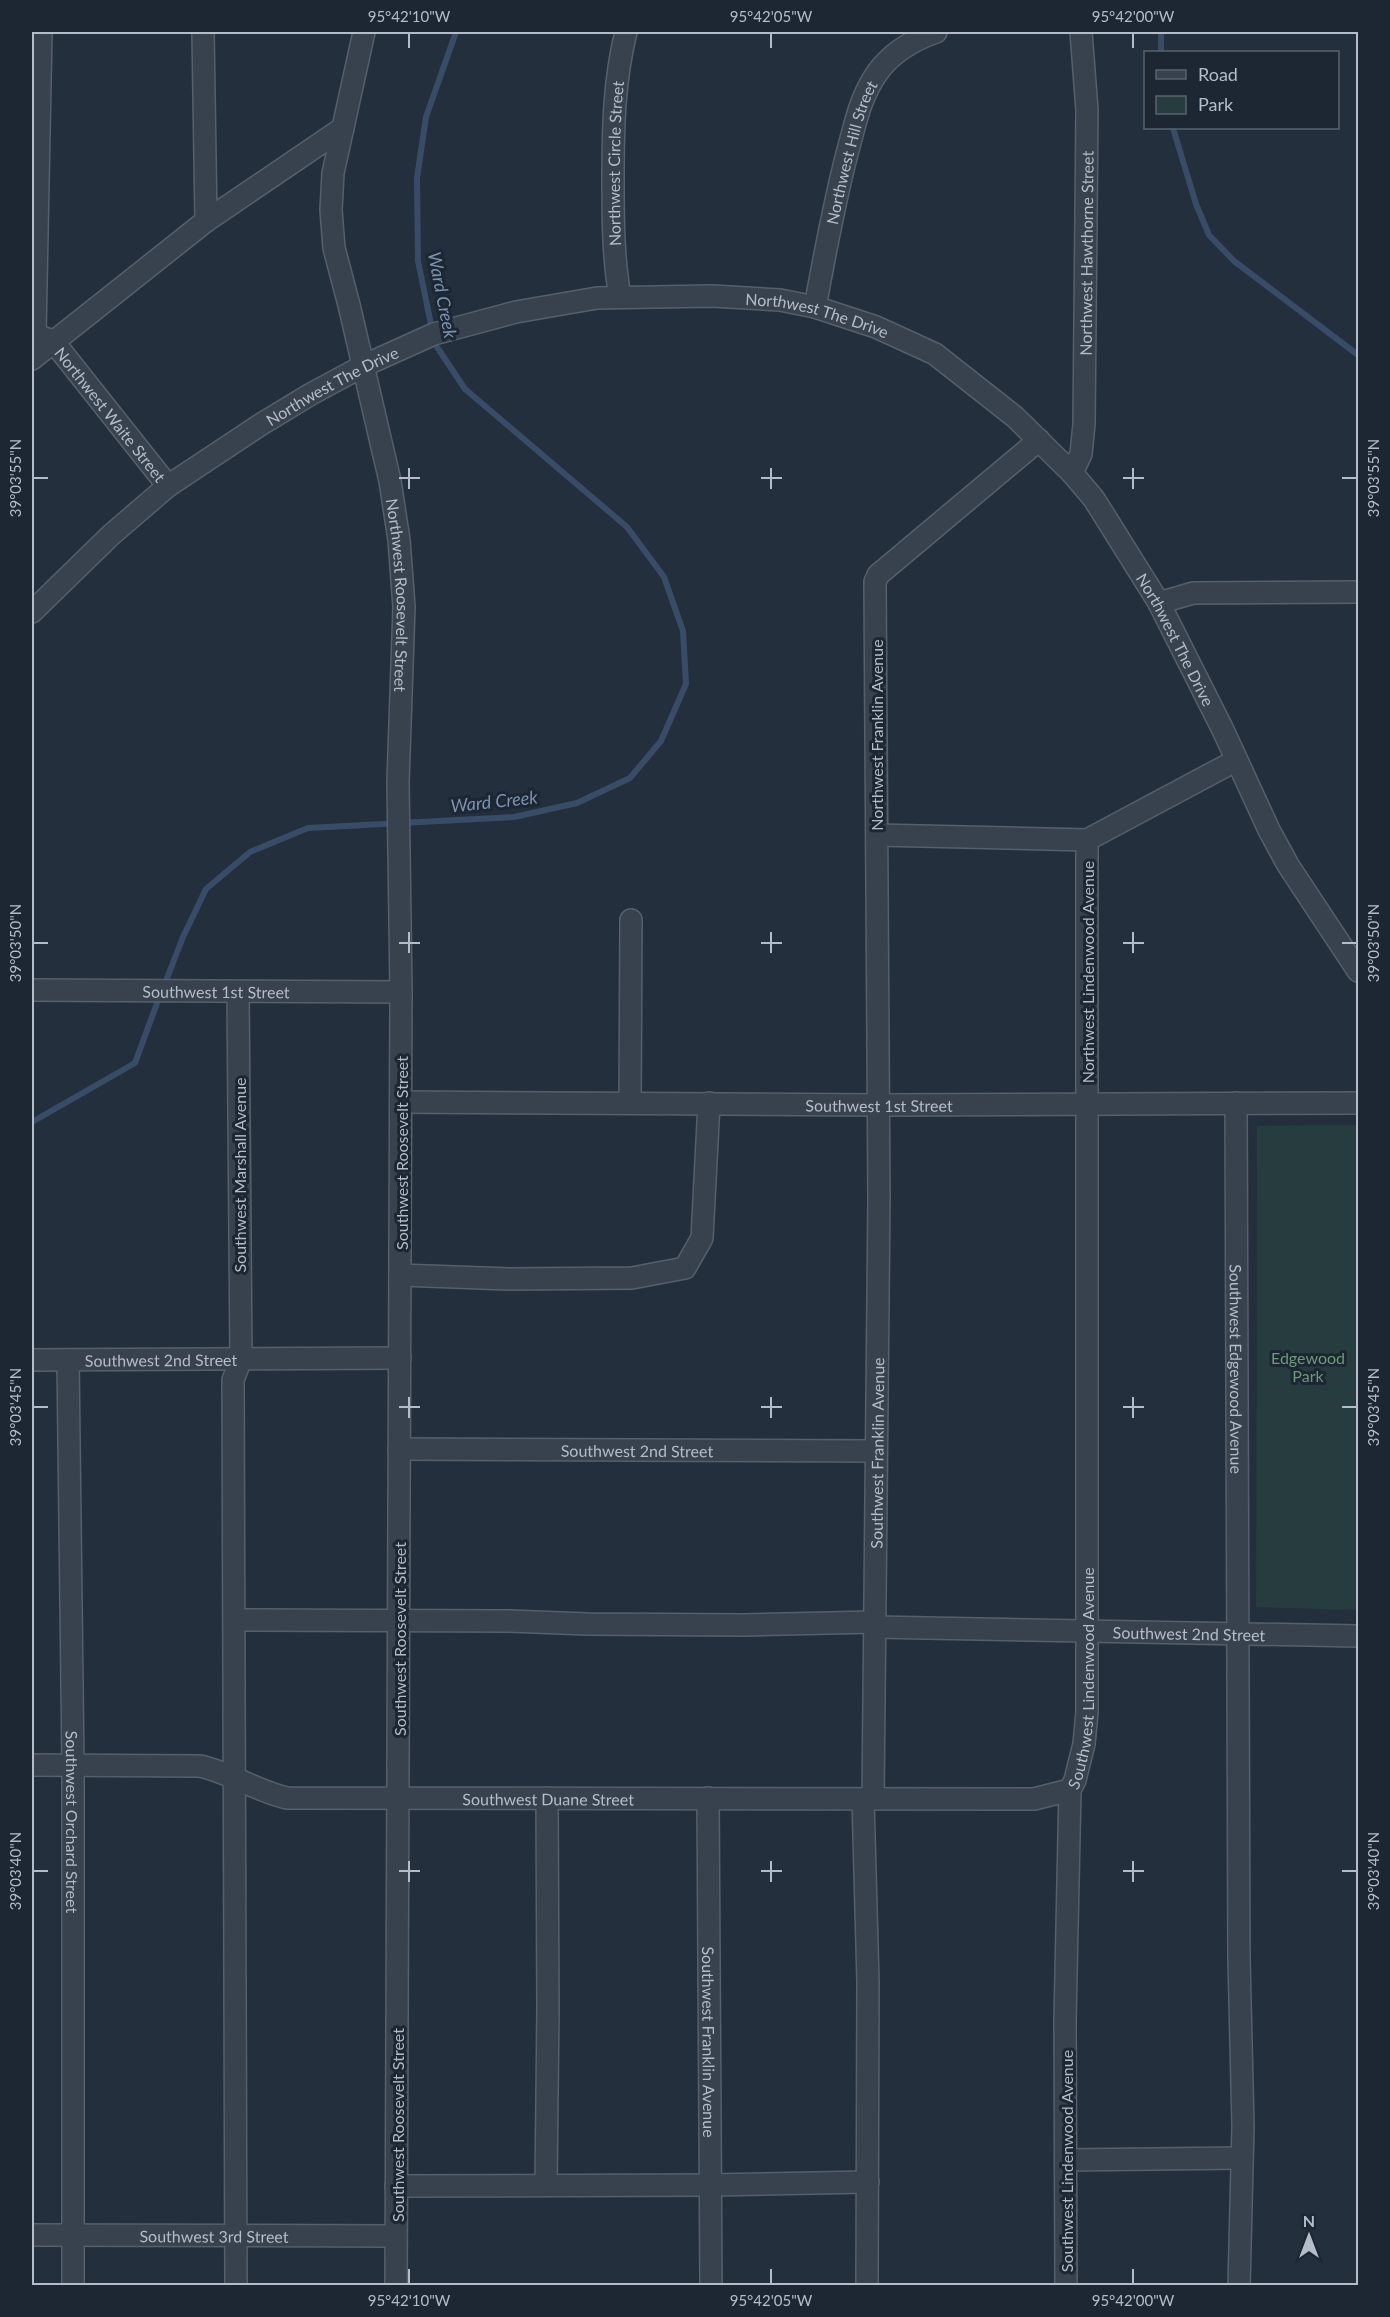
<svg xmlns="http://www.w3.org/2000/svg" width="1390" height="2317" font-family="Lato,sans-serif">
  <rect width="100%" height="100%" fill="#242f3e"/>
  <polygon fill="#263c3f" points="1358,1125 1358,1610 1256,1607 1257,1126"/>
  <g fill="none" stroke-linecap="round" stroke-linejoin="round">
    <g stroke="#394c67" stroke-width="6">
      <polyline points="1161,52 1161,32"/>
      <polyline points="1173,128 1196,204 1209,235 1234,261 1358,355"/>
      <polyline points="164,986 183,937 206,889 250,852 308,828 514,817 577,803 630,778 661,741 686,684 683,631 664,577 627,527 465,389 435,344 418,261 417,178 426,117 456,32"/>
      <polyline points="32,1122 135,1063 160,995"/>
    </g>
    <defs>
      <g id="minor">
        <polyline points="203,32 206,221"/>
        <path id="s1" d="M364 32 333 173 331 210 334 248 349 305 390 481 399 540 404 607 398 782 401 992 396 2286"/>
        <path id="s2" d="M620 297C613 257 613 218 613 178 613 128 614 80 626 32"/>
        <path id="s3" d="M815 307C825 254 834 202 848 150 856 121 860 98 877 73 892 52 913 40 936 32"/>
        <polyline points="35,334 41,32"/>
        <path id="s4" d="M42 337 53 341 168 486"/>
        <polyline points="32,359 206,221 343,128"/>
        <path id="s5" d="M1072 473 1081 454 1084 424 1087 110 1081 32"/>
        <polyline points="1159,603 1193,593 1358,592"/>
        <path id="s6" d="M32 612 111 535 168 486 260 425 311 394 363 366 434 334 516 312 597 298 712 296 780 300 815 307 876 327 935 354 1015 417 1072 473 1094 499 1159 603 1223 730 1269 830 1288 865 1358 971"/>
        <polyline points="877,835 1087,840 1235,761"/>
        <path id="s7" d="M32 990 401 992"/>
        <path id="s8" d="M401 1102 878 1105 1358 1103"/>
        <polyline points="630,1102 631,920"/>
        <path id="s9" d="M1236 1103 1239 1959 1243 2126 1239 2286"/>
        <polyline points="400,1275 509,1279 632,1278 685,1268 702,1238 709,1103"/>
        <path id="s10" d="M32 1360 400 1358"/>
        <path id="s11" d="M68 1360 73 1766V2286"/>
        <path id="s12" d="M399 1449 876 1451"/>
        <polyline points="234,1620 509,1621 587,1624 744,1625 875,1622"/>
        <path id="s13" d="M875 1627 1358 1636"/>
        <path id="s14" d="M32 1765 200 1766C231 1773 256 1791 287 1798L1034 1799 1070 1790"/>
        <path id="s15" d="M708 1798 711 2286"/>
        <polyline points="863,1799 868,1982 867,2286"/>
        <path id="s16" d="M873 1799 879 1198 875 582 878 575 1039 440"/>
        <polyline points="1066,2160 1242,2158"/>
        <polyline points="546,2185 548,2009 547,1798"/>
        <polyline points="396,2186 711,2185 868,2182"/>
        <path id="s17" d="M32 2235 396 2236"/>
        <polyline points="236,2286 233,1380 241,1359 238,992"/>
        <path id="s18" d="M1066 2286 1065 2020 1070 1790 1075 1780 1084 1744 1087 1712V840"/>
      </g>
    </defs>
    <use href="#minor" stroke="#565f6c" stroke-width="24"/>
    <use href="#minor" stroke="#38414e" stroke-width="21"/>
  </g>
  <path fill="none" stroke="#b4bcc9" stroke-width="2" d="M409 33V48M771 33V48M1133 33V48M409 468V489M771 468V489M1133 468V489M33 478H48M399 478H420M761 478H782M1123 478H1144M1342 478H1357M409 932V953M771 932V953M1133 932V953M33 943H48M399 943H420M761 943H782M1123 943H1144M1342 943H1357M409 1397V1418M771 1397V1418M1133 1397V1418M33 1407H48M399 1407H420M761 1407H782M1123 1407H1144M1342 1407H1357M409 1861V1882M771 1861V1882M1133 1861V1882M33 1871H48M399 1871H420M761 1871H782M1123 1871H1144M1342 1871H1357M409 2269V2284M771 2269V2284M1133 2269V2284"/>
  <g text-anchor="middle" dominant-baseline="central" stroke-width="6" stroke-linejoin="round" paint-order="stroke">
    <g font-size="16" fill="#b4bcc9" stroke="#1d2633">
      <text stroke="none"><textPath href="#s3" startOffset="159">Northwest Hill Street</textPath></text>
      <text stroke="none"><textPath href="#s2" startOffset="134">Northwest Circle Street</textPath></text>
      <text stroke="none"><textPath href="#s5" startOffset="222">Northwest Hawthorne Street</textPath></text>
      <text stroke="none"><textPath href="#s6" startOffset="882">Northwest The Drive</textPath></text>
      <text stroke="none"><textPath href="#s6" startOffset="378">Northwest The Drive</textPath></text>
      <text stroke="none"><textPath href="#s4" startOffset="105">Northwest Waite Street</textPath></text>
      <text stroke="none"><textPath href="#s1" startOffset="574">Northwest Roosevelt Street</textPath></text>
      <text stroke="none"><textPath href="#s6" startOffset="1386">Northwest The Drive</textPath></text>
      <text transform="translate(876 735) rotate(-90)">Northwest Franklin Avenue</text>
      <text transform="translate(1087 972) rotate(-90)">Northwest Lindenwood Avenue</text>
      <text stroke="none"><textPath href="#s7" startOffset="184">Southwest 1st Street</textPath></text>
      <text stroke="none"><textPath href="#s8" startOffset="478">Southwest 1st Street</textPath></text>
      <text transform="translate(401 1153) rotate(-90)">Southwest Roosevelt Street</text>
      <text transform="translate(239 1175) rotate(-90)">Southwest Marshall Avenue</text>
      <text stroke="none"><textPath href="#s10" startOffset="129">Southwest 2nd Street</textPath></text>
      <text stroke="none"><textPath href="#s9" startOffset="266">Southwest Edgewood Avenue</textPath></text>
      <text stroke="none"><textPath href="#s12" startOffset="238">Southwest 2nd Street</textPath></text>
      <text stroke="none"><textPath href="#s16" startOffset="346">Southwest Franklin Avenue</textPath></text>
      <text stroke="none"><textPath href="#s13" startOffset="314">Southwest 2nd Street</textPath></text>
      <text transform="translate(399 1639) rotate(-90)">Southwest Roosevelt Street</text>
      <text stroke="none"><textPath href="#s18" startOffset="610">Southwest Lindenwood Avenue</textPath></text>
      <text stroke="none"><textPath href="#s14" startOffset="522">Southwest Duane Street</textPath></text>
      <text stroke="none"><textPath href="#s11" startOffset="462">Southwest Orchard Street</textPath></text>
      <text stroke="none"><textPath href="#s15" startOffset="244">Southwest Franklin Avenue</textPath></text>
      <text transform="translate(397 2125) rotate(-90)">Southwest Roosevelt Street</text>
      <text transform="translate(1066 2161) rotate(-90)">Southwest Lindenwood Avenue</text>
      <text stroke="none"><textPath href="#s17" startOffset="182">Southwest 3rd Street</textPath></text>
    </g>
    <g font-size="16" fill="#6b9a76" stroke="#1d2633">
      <text x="1308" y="1357">Edgewood<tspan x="1308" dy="18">Park</tspan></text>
    </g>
    <g font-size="18" font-style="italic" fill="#7c92b1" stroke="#1d2633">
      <text transform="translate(443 295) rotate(79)">Ward Creek</text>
      <text transform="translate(494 801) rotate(-6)">Ward Creek</text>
    </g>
  </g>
  <rect width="1390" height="2317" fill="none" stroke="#1d2633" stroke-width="66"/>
  <rect x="1144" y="51" width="195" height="78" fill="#1d2633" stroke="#59626f" stroke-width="1.5"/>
  <rect x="1156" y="70" width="30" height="9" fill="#38414e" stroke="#59626f" stroke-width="1.5"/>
  <text x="1198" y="81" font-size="18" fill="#b4bcc9">Road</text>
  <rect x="1156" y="96" width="30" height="18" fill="#263c3f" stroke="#59626f" stroke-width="1.5"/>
  <text x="1198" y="111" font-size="18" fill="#b4bcc9">Park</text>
  <g transform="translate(1309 2236)" stroke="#1d2633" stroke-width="4.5" paint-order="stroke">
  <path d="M0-4.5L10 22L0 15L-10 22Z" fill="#b4bcc9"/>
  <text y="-9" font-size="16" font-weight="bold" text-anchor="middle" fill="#b4bcc9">N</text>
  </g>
  <rect x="33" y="33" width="1324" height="2251" fill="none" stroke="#b4bcc9" stroke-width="2"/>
  <g font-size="15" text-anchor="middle" fill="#b4bcc9">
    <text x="409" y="22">95°42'10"W</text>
    <text x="771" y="22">95°42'05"W</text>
    <text x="1133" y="22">95°42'00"W</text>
    <text transform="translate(16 478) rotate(-90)" y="5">39°03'55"N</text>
    <text transform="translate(1374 478) rotate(-90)" y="5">39°03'55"N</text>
    <text transform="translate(16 943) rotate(-90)" y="5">39°03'50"N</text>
    <text transform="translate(1374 943) rotate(-90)" y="5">39°03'50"N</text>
    <text transform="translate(16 1407) rotate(-90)" y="5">39°03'45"N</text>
    <text transform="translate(1374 1407) rotate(-90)" y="5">39°03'45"N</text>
    <text transform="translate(16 1871) rotate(-90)" y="5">39°03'40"N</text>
    <text transform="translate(1374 1871) rotate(-90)" y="5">39°03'40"N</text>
    <text x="409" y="2306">95°42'10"W</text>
    <text x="771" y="2306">95°42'05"W</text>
    <text x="1133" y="2306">95°42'00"W</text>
  </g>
</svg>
